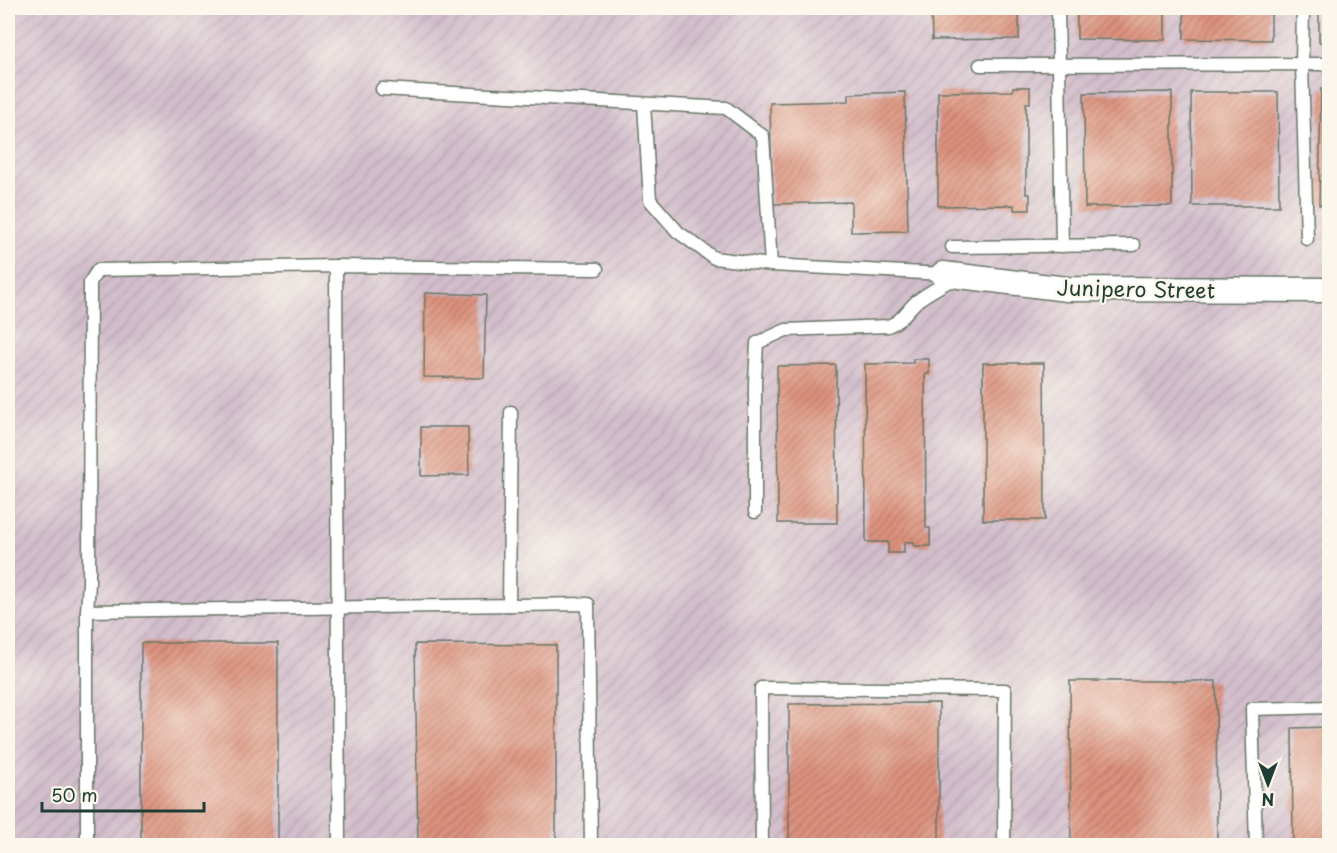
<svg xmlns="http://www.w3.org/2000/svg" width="1337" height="853" font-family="'Playpen Sans',sans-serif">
  <defs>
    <pattern id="industrial-furrows" width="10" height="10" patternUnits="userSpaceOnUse" patternTransform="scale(1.5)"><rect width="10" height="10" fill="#d1bdcb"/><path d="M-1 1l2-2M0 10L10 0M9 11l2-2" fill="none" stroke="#b3a3af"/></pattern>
    <pattern id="building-hatch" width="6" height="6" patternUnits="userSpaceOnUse" patternTransform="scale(1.5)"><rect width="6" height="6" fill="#dd927e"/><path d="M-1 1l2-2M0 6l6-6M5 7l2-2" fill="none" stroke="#b37868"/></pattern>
  </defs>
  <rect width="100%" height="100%" fill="#fbf7ec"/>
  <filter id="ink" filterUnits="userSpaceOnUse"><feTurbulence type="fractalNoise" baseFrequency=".0167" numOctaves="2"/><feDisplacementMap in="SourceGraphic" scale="12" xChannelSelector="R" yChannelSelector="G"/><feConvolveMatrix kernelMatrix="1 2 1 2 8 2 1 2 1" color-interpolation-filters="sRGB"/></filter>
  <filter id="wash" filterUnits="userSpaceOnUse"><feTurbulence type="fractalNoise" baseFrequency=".008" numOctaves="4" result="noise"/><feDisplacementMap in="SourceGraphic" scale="24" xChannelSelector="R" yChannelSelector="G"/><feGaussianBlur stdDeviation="1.35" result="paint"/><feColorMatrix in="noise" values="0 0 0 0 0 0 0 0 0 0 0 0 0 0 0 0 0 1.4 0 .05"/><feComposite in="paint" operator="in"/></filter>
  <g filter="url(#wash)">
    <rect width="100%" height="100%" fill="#f6e1c7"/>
    <rect fill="url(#industrial-furrows)" x="8" y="8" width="1321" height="837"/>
    <g id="blocks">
      <g fill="url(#building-hatch)">
        <polygon points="931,8 1019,8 1019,39 932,40"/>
        <polygon points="1077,8 1165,8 1165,40 1077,39"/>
        <polygon points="1184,8 1271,8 1271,40 1184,39"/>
        <rect x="1319" y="8" width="11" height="34"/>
        <polygon points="1013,87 1030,87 1030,103 1026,103 1026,194 1030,194 1030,210 1014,210 1014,205 938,206 938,92 1013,91"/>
        <polygon points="1321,89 1330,89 1330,205 1319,205"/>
        <polygon points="905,92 908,231 851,232 851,202 772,204 770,103 849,101 849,94"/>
        <polygon points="1172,92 1172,206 1085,207 1084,93"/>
        <polygon points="1191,92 1278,92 1279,206 1192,206"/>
        <polygon points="425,293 486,295 484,378 424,377"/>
        <polygon points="913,359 929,359 929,374 925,374 926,528 930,528 930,546 914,546 914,542 904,542 904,553 888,553 888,542 866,542 865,364 913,363"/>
        <polygon points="983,363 1044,363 1045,520 983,520"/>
        <polygon points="836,365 837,523 778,523 777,366"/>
        <polygon points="421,427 468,427 469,475 421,476"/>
        <rect x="141" y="643" width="137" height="203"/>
        <polygon points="415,644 556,645 556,846 418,846"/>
        <polygon points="1070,681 1216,681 1217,846 1071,846"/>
        <polygon points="939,703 939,846 789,846 789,704"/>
        <polygon points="1330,727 1330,846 1293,846 1292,728"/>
      </g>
    </g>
  </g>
  <g filter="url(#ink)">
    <use href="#blocks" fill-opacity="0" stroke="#6a7667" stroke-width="1.5"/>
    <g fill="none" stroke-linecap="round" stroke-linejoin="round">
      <defs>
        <g id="service">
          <polyline points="1058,8 1062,246"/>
          <polyline points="1303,8 1302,64 1307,239"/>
          <polyline points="980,65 1330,64"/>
          <polyline points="382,89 726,108 763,136 771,265"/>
          <polyline points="644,104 650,200 678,232 714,258 771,265 943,274"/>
          <polyline points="952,247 1134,245"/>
          <polyline points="336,266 339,846"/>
          <path d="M755 512V382L757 343 786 330 888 326C902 321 906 311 917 301 929 292 942 285 955 278"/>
          <polyline points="509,605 511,412"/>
          <polyline points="87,611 89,583 90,282 98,270 336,266 597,269"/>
          <polyline points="87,846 87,611 588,604 591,846"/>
          <polyline points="762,846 761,688 1005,690 1004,846"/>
          <polyline points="1256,846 1252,709 1330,707"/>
        </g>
        <polyline id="minor" points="943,274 1067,289 1330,290"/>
      </defs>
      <use href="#service" stroke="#6a7667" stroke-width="15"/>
      <use href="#minor" stroke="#6a7667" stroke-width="27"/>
      <use href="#service" stroke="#fff" stroke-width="12"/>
      <use href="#minor" stroke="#fff" stroke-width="24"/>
    </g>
  </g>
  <g text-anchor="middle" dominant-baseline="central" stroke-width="4.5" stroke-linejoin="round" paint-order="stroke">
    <g font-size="21" fill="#1f3d34" stroke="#fbf7ec">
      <text transform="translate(1136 288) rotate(1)">Junipero Street</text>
    </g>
  </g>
  <rect width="1337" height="853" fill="none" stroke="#fbf7ec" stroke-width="30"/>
  <g transform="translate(1268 784) rotate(180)" stroke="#fbf7ec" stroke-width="4.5" paint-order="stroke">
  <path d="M0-4.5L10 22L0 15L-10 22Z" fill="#1f3d34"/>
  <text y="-9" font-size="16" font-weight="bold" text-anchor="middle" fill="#1f3d34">N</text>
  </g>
  <path d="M42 802v9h162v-9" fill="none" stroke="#1f3d34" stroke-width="3"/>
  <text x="51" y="802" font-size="18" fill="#1f3d34" stroke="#fbf7ec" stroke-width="4.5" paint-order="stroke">50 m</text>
</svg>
